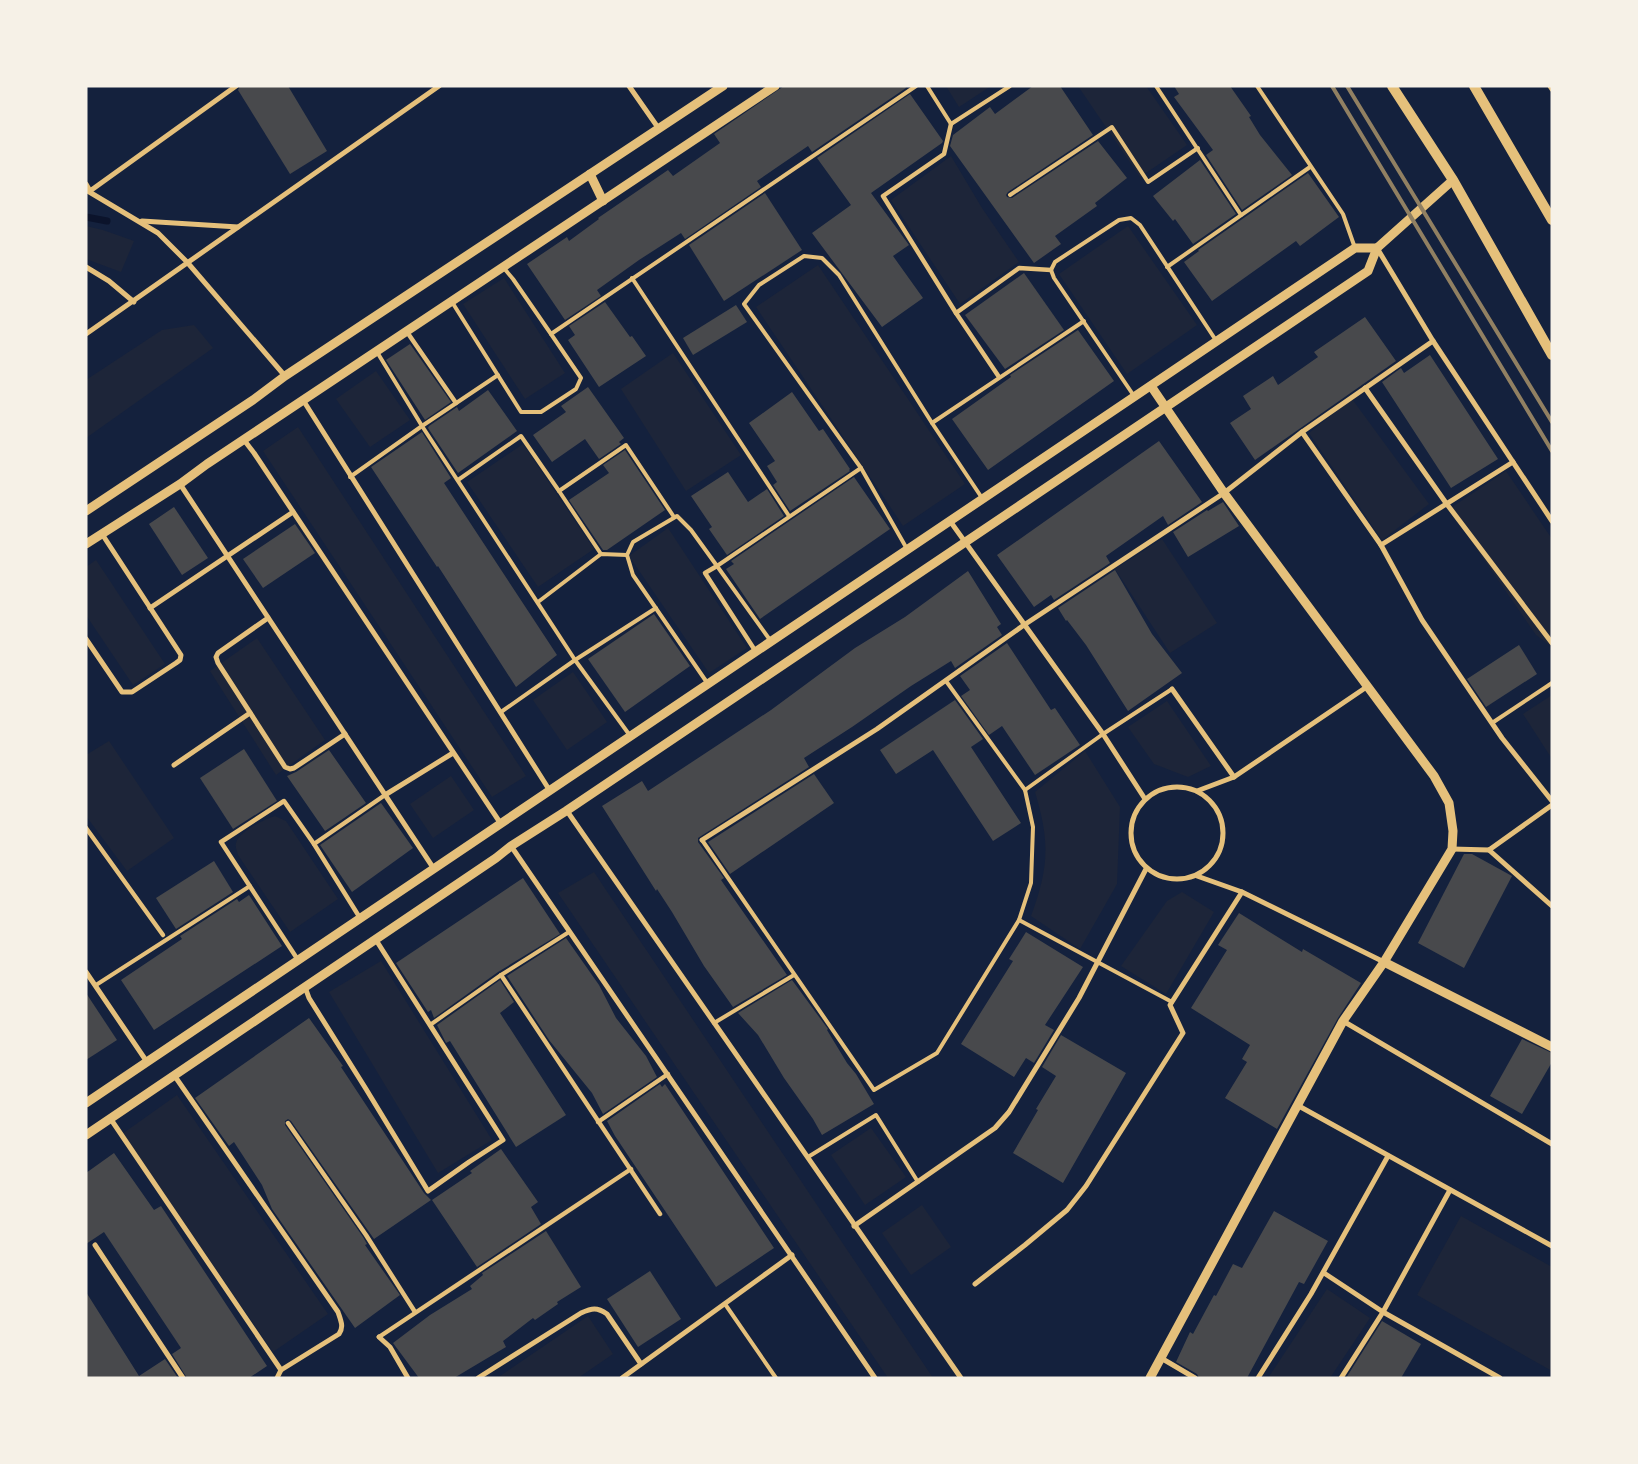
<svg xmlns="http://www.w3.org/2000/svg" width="1638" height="1464" font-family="'Sofia Sans Condensed',sans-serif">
  <rect width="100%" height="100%" fill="#14213d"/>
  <g fill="#1d2539">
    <polygon points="946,86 991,86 959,107"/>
    <polygon points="1078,86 1146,86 1187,145 1140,177"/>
    <polygon points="951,156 982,208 1019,262 960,304 891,200"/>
    <polygon points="86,226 103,230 134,241 121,272 86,259"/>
    <polygon points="1128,226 1197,325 1127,374 1059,274"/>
    <polygon points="818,265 965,484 903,526 756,307"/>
    <polygon points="504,278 565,373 525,399 463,304"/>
    <polygon points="194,325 213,348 86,438 86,380 162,330"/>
    <polygon points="673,353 741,455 686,491 621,389"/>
    <polygon points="376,371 410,420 370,447 336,399"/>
    <polygon points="1352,399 1429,504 1382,540 1309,433"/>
    <polygon points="298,427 526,776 492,797 263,451"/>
    <polygon points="523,444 594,549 538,587 467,482"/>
    <polygon points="1506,471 1552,539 1552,647 1536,635 1449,509"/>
    <polygon points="668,528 747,648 709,673 629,556"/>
    <polygon points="1162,539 1217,623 1170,653 1115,569"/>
    <polygon points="96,560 165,664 133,685 86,615 86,567"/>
    <polygon points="257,638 325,740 276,775 210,671"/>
    <polygon points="573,672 607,722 567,750 533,700"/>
    <polygon points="1552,695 1552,759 1523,714"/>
    <polygon points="1167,701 1211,766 1188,777 1154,764 1128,727"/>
    <polygon points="109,741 174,838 127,871 86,816 86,755"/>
    <path d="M1085 751 1120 807 1117 884 1080 949 1031 916C1049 867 1050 842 1035 792Z"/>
    <polygon points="451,776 474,810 433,838 410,804"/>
    <path d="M275 816 286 821 338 899 290 932 238 855C237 851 235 847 236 843 238 832 265 819 275 816Z"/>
    <polygon points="594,872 933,1378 888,1378 558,893"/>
    <polygon points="1182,892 1214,912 1166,994 1121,966 1167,901"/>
    <polygon points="381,961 492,1140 438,1173 329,992"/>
    <polygon points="177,1095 328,1314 273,1352 122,1134"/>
    <polygon points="871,1128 906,1177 865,1205 831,1155"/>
    <polygon points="922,1205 951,1247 911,1275 882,1233"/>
    <polygon points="1461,1216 1552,1267 1552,1371 1417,1295"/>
    <polygon points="1327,1289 1370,1318 1330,1378 1268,1378"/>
    <polygon points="588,1316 613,1354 578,1378 497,1378"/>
  </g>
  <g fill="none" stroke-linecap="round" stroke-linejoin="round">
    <polyline stroke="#0b132b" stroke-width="7" points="86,217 107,221"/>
  </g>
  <g fill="#48494c">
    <polygon points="240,86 288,86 327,151 290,174 238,90"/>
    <polygon points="784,86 905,86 906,88 812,152 808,146 757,181 761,187 685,239 681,233 639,260 597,290 601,296 565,320 527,264 567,237 569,241 599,219 598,218 668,170 673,176 720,143 714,134"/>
    <polygon points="1033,86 1060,86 1093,135 1008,192 1006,195 1007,197 1012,198 1098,141 1127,178 1095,203 1097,206 1055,236 1061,244 1034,263 950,146 953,135 990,107 995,114"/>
    <polygon points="1174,86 1230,86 1251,116 1249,117 1260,135 1292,175 1242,210 1206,155 1213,150 1174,97 1179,94"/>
    <polygon points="910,94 943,141 942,143 871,193 909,245 893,256 923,298 882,327 812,233 851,205 817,158"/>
    <polygon points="1200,160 1236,214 1193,244 1175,219 1173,221 1153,196"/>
    <polygon points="1308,173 1339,217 1300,246 1296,241 1212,301 1184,262 1199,251 1198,250"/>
    <polygon points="765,193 802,250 724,301 689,245"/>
    <polygon points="1024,273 1064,330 1005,369 965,315"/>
    <polygon points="605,302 630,337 632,336 646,356 599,387 568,340 575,335 569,326"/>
    <polygon points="736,305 747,322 693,355 683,338"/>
    <polygon points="1365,317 1396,361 1255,460 1230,423 1251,409 1243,396 1273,376 1278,385 1318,357 1314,352"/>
    <polygon points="1078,330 1114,381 988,470 952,419 1011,377 1010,375"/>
    <polygon points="410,344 451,402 425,420 386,360"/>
    <polygon points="1430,355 1498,459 1451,488 1382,382 1401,368 1404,373"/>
    <polygon points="588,387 624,438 619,442 621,444 599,459 585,439 552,462 533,435 566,412 561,406"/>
    <polygon points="488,390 517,431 458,473 428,428 429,426 457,407 459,411"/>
    <polygon points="792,392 819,431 823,429 850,469 849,470 850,471 790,511 773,485 777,482 767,466 775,461 749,423"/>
    <polygon points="422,432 451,478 444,483 557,655 516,687 438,566 437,567 371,467"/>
    <polygon points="1159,441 1202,502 1168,525 1163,516 1106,556 1110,563 1054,600 1051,595 1034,607 997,555"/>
    <polygon points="625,450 665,510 607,550 603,550 569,500 609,473 603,465"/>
    <polygon points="728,472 748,502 767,489 784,516 727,555 709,529 712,527 691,496"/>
    <polygon points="854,477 890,529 760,619 726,569 734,564 731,561"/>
    <polygon points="1223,502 1239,526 1188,557 1173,532 1207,510 1208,511"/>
    <polygon points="174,507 208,558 182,575 149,524"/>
    <polygon points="295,524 315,553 263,588 243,559"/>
    <polygon points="1115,570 1152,634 1182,673 1128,711 1086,645 1067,620 1066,621 1058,608"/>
    <polygon points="968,571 1001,624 997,627 1002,635 955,668 951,661 911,686 852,727 804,758 809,767 698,838 698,842 724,878 721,880 787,975 733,1007 704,966 672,912 657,889 656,891 602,806 642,781 648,791 771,710 855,648 905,617"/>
    <polygon points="654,614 690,666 625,712 588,659"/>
    <polygon points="1007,643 1051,710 1055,708 1080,745 1035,775 1002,726 989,735 961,696 970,690 960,676"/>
    <polygon points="1519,645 1537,674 1486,707 1467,679"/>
    <polygon points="955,700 983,739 971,747 1021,823 993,841 933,750 896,774 880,750"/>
    <polygon points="244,749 277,801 233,829 200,778"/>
    <polygon points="329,750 366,803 325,831 287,776 296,772"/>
    <polygon points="814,774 834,803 730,874 708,842"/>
    <polygon points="381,803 413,848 352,892 320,845"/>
    <polygon points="1464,854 1472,854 1512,876 1464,968 1418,943"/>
    <polygon points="214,861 233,892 176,929 156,898"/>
    <polygon points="523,878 560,934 498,972 434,1018 431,1010 428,1012 396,963"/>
    <polygon points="249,895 282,946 154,1030 121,980 182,939 180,936 237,899 239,902"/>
    <polygon points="1239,913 1302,952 1303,949 1361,983 1338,1018 1277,1129 1225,1098 1247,1062 1242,1059 1250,1045 1191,1008 1227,950 1218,945"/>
    <polygon points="1026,932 1083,967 1045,1025 1054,1030 1034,1063 1026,1058 1014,1077 961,1044 1013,961 1009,959"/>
    <polygon points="566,938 599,985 616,1018 646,1056 657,1077 603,1114 592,1093 549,1040 507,976"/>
    <polygon points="500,980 514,1002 500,1013 566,1115 516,1147 450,1041 446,1043 437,1025"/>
    <polygon points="792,980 828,1029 827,1030 847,1063 856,1074 874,1104 822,1135 813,1119 784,1078 758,1035 738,1013"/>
    <polygon points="86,993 117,1040 86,1060"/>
    <polygon points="309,1018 343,1066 341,1067 424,1193 431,1200 374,1239 291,1121 288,1119 285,1121 285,1125 363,1237 367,1244 365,1245 400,1295 355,1328 272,1209 262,1185 234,1142 229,1146 195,1098"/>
    <polygon points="1061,1035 1126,1073 1063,1183 1013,1153 1038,1110 1036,1109 1056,1076 1042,1067"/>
    <polygon points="1522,1039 1552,1053 1552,1062 1522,1114 1490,1096"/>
    <polygon points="660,1084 662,1087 665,1084 774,1248 716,1287 615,1136 607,1121"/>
    <polygon points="501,1149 538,1202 531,1207 541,1224 477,1267 432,1200 472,1173 470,1171"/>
    <polygon points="114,1153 154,1210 161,1206 267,1366 249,1378 187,1378 172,1354 181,1348 104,1232 86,1244 86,1173"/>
    <polygon points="1274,1211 1328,1241 1304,1284 1299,1282 1247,1378 1199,1378 1197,1374 1176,1362 1190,1332 1193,1334 1214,1295 1216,1296 1233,1264 1242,1268"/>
    <polygon points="546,1231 581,1287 557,1302 558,1304 535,1320 533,1318 503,1341 506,1347 454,1378 419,1378 393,1343 430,1315 472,1289 470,1286 483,1275 482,1273"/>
    <polygon points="650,1271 681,1319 638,1347 607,1299"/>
    <polygon points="86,1292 139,1376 165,1359 178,1378 86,1378"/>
    <polygon points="1382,1321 1421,1344 1401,1378 1346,1378"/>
  </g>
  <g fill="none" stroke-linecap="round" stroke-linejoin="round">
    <g stroke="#e5c07b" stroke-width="4">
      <polyline points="927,86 951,124 1010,86"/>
      <polyline points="1156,86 1241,215"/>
      <polyline points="1257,86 1343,214 1355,248"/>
      <polyline points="1010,195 1112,127 1148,182 1198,148"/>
      <polyline points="503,267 513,279 551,334"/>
      <polyline points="1167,267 1310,167"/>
      <polyline points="632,278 789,516"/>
      <polyline points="452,302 521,412 541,412 576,389 581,378 551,334 916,86"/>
      <polyline points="498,375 422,426 575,660 656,608"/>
      <polyline points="1134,396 1054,278 1051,270 1055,262 1119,220 1131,218 1140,225 1217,342"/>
      <polyline points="350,477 422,426 377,352"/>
      <polyline points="458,480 521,436 559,491"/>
      <polyline points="982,498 932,423 1084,321"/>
      <polyline points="907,549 861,468 744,304 759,285 804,256 822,258 839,275 932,423"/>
      <polyline points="601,554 559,491 626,445 674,517"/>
      <polyline points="538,602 601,554 627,555"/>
      <polyline points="770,640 717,566 861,468"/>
      <polyline points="708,684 633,575 627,555 633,542 677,516 691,530 717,566"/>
      <polyline points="501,712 575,660 631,737"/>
      <polyline points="1492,723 1552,683"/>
      <polyline points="1025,790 1103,734 1172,689"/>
      <polyline points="702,840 874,1090 937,1053 1019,920 1031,883 1033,827 1025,790 946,681"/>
      <polyline points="1019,920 1172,1002"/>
      <polyline points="96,985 250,886"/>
      <polyline points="714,1023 794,975"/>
      <polyline points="430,1025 501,975 569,932"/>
      <polyline points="808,1157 876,1115 918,1182"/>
      <polyline points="725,1304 776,1378"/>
    </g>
    <g stroke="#e5c07b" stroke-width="4.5">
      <polyline points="951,124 944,154 883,196 956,313"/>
      <polyline points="407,332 456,403"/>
      <polyline points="999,377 956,313 1019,268 1051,270"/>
      <polyline points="717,566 705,573 756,652"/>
      <polyline points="86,828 163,935"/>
      <polyline points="314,844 385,795"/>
      <polyline points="298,960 221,842 284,801 314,844 360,918"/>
      <polyline points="501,975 660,1214"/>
      <polyline points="598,1122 668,1074"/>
      <polyline points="288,1123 366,1235 415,1312"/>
      <polyline points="379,1337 631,1169"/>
    </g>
    <g stroke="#e5c07b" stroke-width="5">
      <polyline points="629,86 659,129"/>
      <polyline points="1550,86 1552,89"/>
      <polyline points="86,184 90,191 236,86"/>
      <polyline points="86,190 158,233 187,262 285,376"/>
      <polyline points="142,221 238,227"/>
      <polyline points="1377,248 1433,341 1552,521"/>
      <polyline points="86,267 109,281 134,302"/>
      <polyline points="86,334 439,86"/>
      <polyline points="1365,388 1446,503 1552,643"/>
      <polyline points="303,400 550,791"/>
      <polyline points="1302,432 1381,545 1513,462"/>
      <polyline points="244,440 254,453 501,824"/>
      <polyline points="180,484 434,869"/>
      <polyline points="950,521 1103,734 1145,799"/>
      <polyline points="1381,545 1422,620 1502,738 1552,801"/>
      <polyline points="150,608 293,512"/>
      <polyline points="268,618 218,653 216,657 218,663 285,767 290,769 294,768 345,734"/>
      <polyline points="86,639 122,692 132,692 176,663 180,660 181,655 102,534"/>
      <polyline points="1172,689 1234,777"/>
      <polyline points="174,765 250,713"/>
      <circle cx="1177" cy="833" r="46"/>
      <polyline points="1197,791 1234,777 1368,686"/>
      <polyline points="385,795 453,753"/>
      <polyline points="567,811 961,1378"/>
      <polyline points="702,840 877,729 1024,625 1224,493 1302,432 1433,341"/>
      <polyline points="511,846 875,1378"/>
      <polyline points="1452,849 1489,850 1552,805"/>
      <polyline points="1489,850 1552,906"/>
      <polyline points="1197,876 1242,892 1384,962"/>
      <polyline points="86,972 147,1062"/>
      <polyline points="305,987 309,998 366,1089 428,1191 469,1162 503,1140 376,940"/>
      <polyline points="1343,1021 1552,1144"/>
      <polyline points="1297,1105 1552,1246"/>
      <path d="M110 1118 281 1370 339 1334C344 1327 341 1321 338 1312L174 1075"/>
      <polyline points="854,1226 995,1128 1009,1112 1079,998 1146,869"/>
      <polyline points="95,1245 183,1378"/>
      <polyline points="1324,1273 1383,1312 1500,1378"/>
      <polyline points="975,1284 1025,1245 1067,1210 1086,1186 1183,1033 1170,1005 1242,892"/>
      <polyline points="379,1337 390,1347 408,1378"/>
      <polyline points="1161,1358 1195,1378"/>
      <polyline points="277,1378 281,1370"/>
      <path d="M478 1378 581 1313C592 1308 597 1307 607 1314L641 1364"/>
      <polyline points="622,1378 792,1255"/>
      <polyline points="1258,1378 1311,1294 1388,1156"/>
      <polyline points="1341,1378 1383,1312 1450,1190"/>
    </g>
    <g stroke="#e5c07b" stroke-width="9">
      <polyline points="590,174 603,201"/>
      <polyline points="86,511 253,400 285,376 723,86"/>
      <polyline points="86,544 180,484 207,464 775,86"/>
      <polyline points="1384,962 1552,1047"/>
      <polyline points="86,1103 1355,248 1377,248"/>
      <polyline points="86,1135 496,858 511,846 566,811 1368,271 1377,248 1453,180"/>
      <polyline points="1150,1378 1343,1021 1384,962 1452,849 1453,831 1449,803 1434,776 1224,493 1151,386"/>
    </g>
    <g stroke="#e5c07b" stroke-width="10">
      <polyline points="1392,86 1453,180 1552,355"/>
      <polyline points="1474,86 1552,220"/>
    </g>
    <g stroke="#918062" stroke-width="4">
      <polyline points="1332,86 1552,451"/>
      <polyline points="1347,86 1552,422"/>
    </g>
  </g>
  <rect width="1638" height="1464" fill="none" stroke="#f6f1e7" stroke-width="175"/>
</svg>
